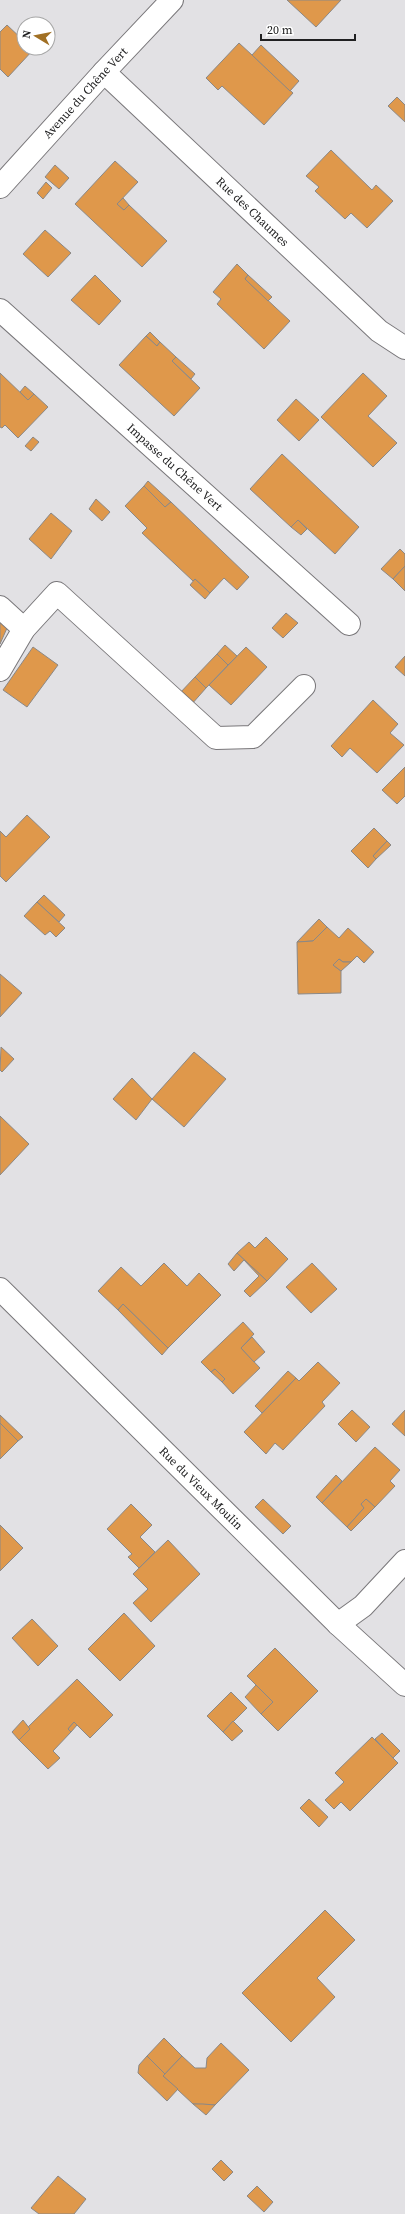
<svg xmlns="http://www.w3.org/2000/svg" width="405" height="2214" font-family="'Source Serif 4',serif">
  <rect width="100%" height="100%" fill="#e2e1e4"/>
  <g fill="#df984b" stroke="#8b8886">
    <polygon points="287,0 341,0 316,27"/>
    <polygon points="7,25 24,41 24,48 33,50 8,77 0,69 0,32"/>
    <polygon points="239,43 293,93 264,125 222,86 218,90 206,78"/>
    <polygon points="261,45 299,81 290,91 252,55"/>
    <polygon points="397,97 405,105 405,122 388,106"/>
    <polygon points="331,150 372,190 376,185 393,201 367,228 351,213 345,219 315,191 319,187 306,176"/>
    <polygon points="115,161 138,182 117,204 124,210 129,205 167,241 142,267 75,204"/>
    <polygon points="55,165 69,178 59,189 45,177"/>
    <polygon points="46,182 52,188 43,199 37,193"/>
    <polygon points="123,198 129,205 124,210 117,204"/>
    <polygon points="45,230 71,253 48,277 23,254"/>
    <polygon points="237,264 248,275 245,279 290,321 264,349 217,304 221,299 213,292"/>
    <polygon points="95,275 121,301 99,325 71,300"/>
    <polygon points="248,275 272,297 268,301 245,279"/>
    <polygon points="150,332 160,342 157,346 146,336"/>
    <polygon points="146,336 157,346 160,342 176,357 172,361 200,388 174,416 119,365"/>
    <polygon points="176,357 195,374 191,379 172,361"/>
    <polygon points="0,373 28,400 34,394 48,407 18,438 5,425 2,428 0,427"/>
    <polygon points="363,373 387,396 368,416 397,443 373,467 321,417"/>
    <polygon points="25,386 34,394 28,400 20,392"/>
    <polygon points="296,399 319,420 299,441 277,420"/>
    <polygon points="33,437 39,442 31,451 25,446"/>
    <polygon points="282,454 359,527 335,554 298,520 291,527 250,489"/>
    <polygon points="148,481 171,502 165,507 144,486"/>
    <polygon points="144,486 165,507 171,502 249,577 237,590 224,578 210,593 195,579 193,581 142,533 147,528 125,506"/>
    <polygon points="96,499 110,512 102,521 89,509"/>
    <polygon points="51,513 72,531 51,559 29,539"/>
    <polygon points="298,520 307,529 301,535 291,527"/>
    <polygon points="400,549 405,554 405,566 393,579 381,569"/>
    <polygon points="405,566 405,591 393,579"/>
    <polygon points="195,579 210,593 205,599 190,585"/>
    <polygon points="286,613 298,623 283,638 272,628"/>
    <polygon points="0,622 7,628 0,644"/>
    <polygon points="225,645 237,656 228,665 217,654"/>
    <polygon points="33,647 58,665 27,707 3,690"/>
    <polygon points="246,647 267,667 231,705 209,685"/>
    <polygon points="217,654 228,665 206,688 195,677"/>
    <polygon points="405,656 405,676 395,667"/>
    <polygon points="195,677 206,688 191,705 179,694"/>
    <polygon points="373,700 398,724 390,733 404,745 377,773 350,748 342,757 331,746"/>
    <polygon points="405,767 405,796 397,804 382,790"/>
    <polygon points="27,815 50,837 6,882 0,876 0,831 6,837"/>
    <polygon points="374,828 387,841 373,856 376,859 368,868 351,851"/>
    <polygon points="387,841 391,845 376,859 373,856"/>
    <polygon points="44,895 65,915 59,922 37,902"/>
    <polygon points="37,902 65,928 56,937 50,931 45,935 24,916"/>
    <polygon points="319,919 327,927 313,941 297,942"/>
    <polygon points="327,927 339,938 348,928 374,952 364,963 357,956 351,962 343,962 339,959 333,965 341,971 341,993 298,994 297,942 313,941"/>
    <polygon points="339,959 343,962 351,962 341,971 333,965"/>
    <polygon points="0,974 22,993 0,1017"/>
    <polygon points="1,1047 14,1059 2,1072 0,1070"/>
    <polygon points="194,1052 226,1079 184,1127 152,1099"/>
    <polygon points="132,1078 152,1099 136,1120 113,1099"/>
    <polygon points="0,1116 29,1144 0,1175"/>
    <polygon points="266,1237 288,1259 267,1281 237,1253 249,1242 255,1248"/>
    <polygon points="237,1253 267,1281 250,1297 244,1291 259,1276 244,1260 234,1271 228,1264"/>
    <polygon points="164,1263 187,1286 199,1273 221,1295 168,1348 123,1304 118,1310 98,1291 121,1267 141,1286"/>
    <polygon points="312,1263 337,1289 311,1313 286,1287"/>
    <polygon points="123,1304 168,1348 162,1355 118,1310"/>
    <polygon points="243,1322 254,1334 241,1348 260,1368 233,1394 222,1382 225,1379 215,1369 211,1372 201,1362"/>
    <polygon points="252,1337 265,1352 254,1362 241,1348"/>
    <polygon points="318,1362 340,1383 322,1402 325,1406 283,1450 275,1443 266,1454 244,1432 296,1378 299,1381"/>
    <polygon points="215,1369 225,1379 222,1382 211,1372"/>
    <polygon points="288,1371 296,1378 262,1413 255,1406"/>
    <polygon points="352,1410 370,1427 356,1442 338,1424"/>
    <polygon points="405,1410 405,1436 392,1424"/>
    <polygon points="0,1415 23,1437 18,1441 0,1423"/>
    <polygon points="0,1423 18,1441 0,1459"/>
    <polygon points="375,1447 400,1470 390,1481 395,1486 375,1507 366,1499 361,1504 364,1508 347,1527 322,1503"/>
    <polygon points="336,1475 342,1481 322,1503 316,1497"/>
    <polygon points="263,1499 291,1526 283,1534 255,1507"/>
    <polygon points="366,1499 375,1507 351,1531 347,1527 364,1508 361,1504"/>
    <polygon points="131,1504 152,1525 140,1537 155,1552 139,1568 128,1557 132,1554 107,1529"/>
    <polygon points="0,1525 23,1548 0,1571"/>
    <polygon points="168,1540 200,1574 151,1622 133,1603 148,1589 133,1574"/>
    <polygon points="124,1613 155,1646 120,1681 88,1649"/>
    <polygon points="32,1619 58,1646 38,1666 12,1638"/>
    <polygon points="275,1648 318,1691 278,1731 261,1714 273,1702 247,1676"/>
    <polygon points="77,1679 113,1715 90,1738 74,1722 68,1729 71,1732 53,1751 60,1758 48,1769 19,1740 30,1729 28,1727"/>
    <polygon points="256,1685 273,1702 261,1714 245,1697"/>
    <polygon points="231,1692 247,1708 223,1732 207,1716"/>
    <polygon points="23,1720 30,1729 19,1740 12,1732"/>
    <polygon points="233,1721 243,1731 232,1741 223,1732"/>
    <polygon points="74,1722 77,1725 71,1732 68,1729"/>
    <polygon points="382,1733 400,1751 393,1758 375,1739"/>
    <polygon points="372,1737 398,1763 350,1811 341,1802 334,1809 325,1800 344,1782 335,1773"/>
    <polygon points="309,1799 328,1817 319,1827 300,1808"/>
    <polygon points="325,1910 355,1940 317,1978 335,1997 291,2042 242,1993"/>
    <polygon points="164,2038 182,2056 165,2074 147,2056"/>
    <polygon points="221,2043 249,2070 215,2105 193,2104 163,2076 182,2056 195,2068 206,2068 207,2058"/>
    <polygon points="147,2056 165,2074 163,2076 178,2089 167,2101 138,2073 139,2065"/>
    <polygon points="193,2104 203,2104 215,2105 206,2115"/>
    <polygon points="221,2160 233,2172 224,2181 212,2169"/>
    <polygon points="58,2176 86,2199 74,2214 39,2214 31,2208"/>
    <polygon points="257,2186 273,2202 264,2212 247,2196"/>
  </g>
  <g fill="none" stroke-linecap="round" stroke-linejoin="round">
    <defs>
      <g id="street">
        <path id="s1" d="M104 72 379 331 405 348"/>
        <path id="s2" d="M0 310 349 624"/>
        <polyline points="0,607 24,629"/>
        <polyline points="0,670 24,629 57,593 216,738 253,737 304,686"/>
        <path id="s3" d="M0 1289 338 1624 405 1685"/>
        <polyline points="338,1624 363,1606 405,1561"/>
      </g>
      <g id="secondary">
        <path id="s4" d="M0 187 104 72 172 0"/>
      </g>
    </defs>
    <use href="#street" stroke="#79777a" stroke-width="24"/>
    <use href="#secondary" stroke="#79777a" stroke-width="24"/>
    <use href="#street" stroke="#fff" stroke-width="22"/>
    <use href="#secondary" stroke="#fff" stroke-width="22"/>
  </g>
  <g text-anchor="middle" dominant-baseline="central" stroke-width="3" stroke-linejoin="round" paint-order="stroke">
    <g font-size="12" fill="#202021" stroke="#fff">
      <text stroke="none"><textPath href="#s4" startOffset="127">Avenue du Chêne Vert</textPath></text>
      <text stroke="none"><textPath href="#s1" startOffset="204">Rue des Chaumes</textPath></text>
      <text stroke="none"><textPath href="#s2" startOffset="235">Impasse du Chêne Vert</textPath></text>
      <text stroke="none"><textPath href="#s3" startOffset="283">Rue du Vieux Moulin</textPath></text>
    </g>
  </g>
  <g transform="translate(36 36) rotate(280)"><circle r="19" fill="#ffffff" stroke="#a6a6a6"/>
  <path d="M0-3L7 15L0 10L-7 15Z" fill="#a17024"/>
  <text y="-6" font-size="11" font-weight="bold" text-anchor="middle" fill="#202021">N</text>
  </g>
  <path d="M261 34v6h94v-6" fill="none" stroke="#202021" stroke-width="2"/>
  <text x="267" y="34" font-size="12" fill="#202021" stroke="#ffffff" stroke-width="3" paint-order="stroke">20 m</text>
</svg>
